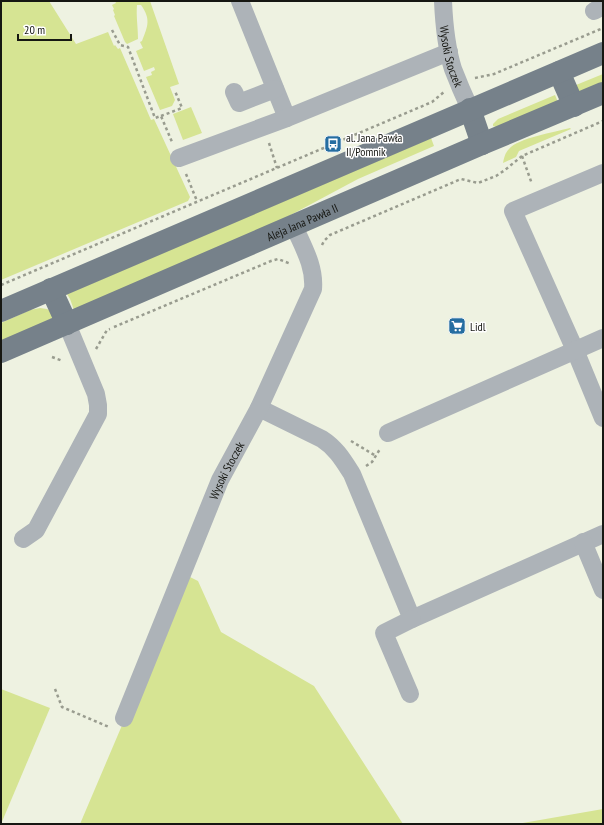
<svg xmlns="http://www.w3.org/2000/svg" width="604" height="825" font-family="'PT Sans Narrow',sans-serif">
  <rect width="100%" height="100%" fill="#eef2e1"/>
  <g fill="#d6e493">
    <polygon points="1,1 49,1 76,44 108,32 114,46 115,45 118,49 120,48 151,120 154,119 190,197 188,201 1,280"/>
    <path d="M115 1H150L179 84 170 87 175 100 172 106 160 110 146 77 152 75 151 72 155 70 154 67 144 71 136 51 143 48 140 42 142 41C148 26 151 19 141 5H137C136 16 138 27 138 39L127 44 125 42 114 16 115 15 113 10 114 9 112 5 116 3Z"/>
    <polygon points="603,74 603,83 579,94 576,85"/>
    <polygon points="555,95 558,102 496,127 493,126 493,124 498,119"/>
    <polygon points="191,107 202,133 183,140 173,114"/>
    <path d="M570 128 571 129 519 151 516 157 503 163C504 158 505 153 509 149 518 138 555 132 570 128Z"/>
    <polygon points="431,138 434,146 358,179 272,225 74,310 70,299 67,294"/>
    <polygon points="40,308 47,309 52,312 53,318 1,342 1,323 30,310"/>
    <polygon points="186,575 198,581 221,632 314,686 403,824 80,824"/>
    <polygon points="1,689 50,708 1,824"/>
    <polygon points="603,809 603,824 517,824"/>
  </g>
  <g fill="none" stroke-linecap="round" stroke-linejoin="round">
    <g stroke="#999c8f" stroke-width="2.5" stroke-dasharray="3 3" stroke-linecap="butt">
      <polyline points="112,30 120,45 128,47 155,118 161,116 172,142"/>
      <polyline points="475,78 494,74 603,28"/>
      <polyline points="161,116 182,108 175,91"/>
      <polyline points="269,143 277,168"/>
      <polyline points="522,156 532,184"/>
      <polyline points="186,174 197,201"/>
      <polyline points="322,245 324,241 330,235 461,179 478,183 496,176 505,170 522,156 603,121"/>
      <polyline points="1,285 432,102 444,92"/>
      <polyline points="114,327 271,261 278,259 291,264"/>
      <polyline points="96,349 107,330 110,329"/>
      <polyline points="52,357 63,361"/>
      <polyline points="351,441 376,456"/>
      <polyline points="366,466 372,462 380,449"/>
      <polyline points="55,689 62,707 109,727"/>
    </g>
    <g stroke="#adb3b8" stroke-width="18">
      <polyline points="240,1 287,118"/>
      <path id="s1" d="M443 1C444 24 446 47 453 69 458 82 464 96 470 109"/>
      <polyline points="594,11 603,6"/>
      <polyline points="234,92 239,103 275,89"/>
      <polyline points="179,158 287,118 449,52"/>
      <polyline points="603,173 513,211 575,350 603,418"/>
      <path d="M259 408 322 439C336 448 343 460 352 474L412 619 603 534"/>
      <polyline points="388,433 603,338"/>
      <polyline points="23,539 36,530 98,414 98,405 96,394 67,324"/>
      <polyline points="583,542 603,590"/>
      <polyline points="410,694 384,633 412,619"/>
      <path id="s2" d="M124 718 220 480 259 408 313 289C315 266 303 247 294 226"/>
    </g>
    <g stroke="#76818a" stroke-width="22">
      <polyline points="559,72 574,106"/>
      <polyline points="470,109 482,144"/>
      <polyline points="51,289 67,324"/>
      <polyline points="1,311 603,53"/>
      <path id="s3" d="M1 352 482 144 603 93"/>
    </g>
  </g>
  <defs>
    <symbol id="bus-square" viewBox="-11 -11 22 22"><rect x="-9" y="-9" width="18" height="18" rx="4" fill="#256da1" stroke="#fff"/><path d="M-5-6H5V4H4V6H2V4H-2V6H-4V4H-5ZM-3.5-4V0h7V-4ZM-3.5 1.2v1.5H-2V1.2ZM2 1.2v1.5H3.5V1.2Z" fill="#fff"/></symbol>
    <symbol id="supermarket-square" viewBox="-11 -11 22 22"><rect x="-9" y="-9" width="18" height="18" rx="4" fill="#256da1" stroke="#fff"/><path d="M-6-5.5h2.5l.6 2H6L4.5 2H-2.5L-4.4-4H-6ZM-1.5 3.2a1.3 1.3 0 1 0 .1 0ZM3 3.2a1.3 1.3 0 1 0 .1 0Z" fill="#fff"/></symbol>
  </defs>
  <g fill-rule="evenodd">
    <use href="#bus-square" x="323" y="134" width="20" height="20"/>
    <use href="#supermarket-square" x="447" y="316" width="20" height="20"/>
  </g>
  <g text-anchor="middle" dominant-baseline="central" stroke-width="3" stroke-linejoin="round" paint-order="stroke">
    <g font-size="12" fill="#161712" stroke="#fff">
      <text stroke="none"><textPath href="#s1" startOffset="56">Wysoki Stoczek</textPath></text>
      <text stroke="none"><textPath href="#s3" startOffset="328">Aleja Jana Pawła II</textPath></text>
      <text stroke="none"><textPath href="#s2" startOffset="268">Wysoki Stoczek</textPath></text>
    </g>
    <g font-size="12" fill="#161712" stroke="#fff" text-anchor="start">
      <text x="346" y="137">al. Jana Pawła<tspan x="346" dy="14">II/Pomnik</tspan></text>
      <text x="470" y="326">Lidl</text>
    </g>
  </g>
  <rect width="604" height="825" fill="none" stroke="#161712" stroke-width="4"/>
  <path d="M18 34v6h53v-6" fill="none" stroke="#161712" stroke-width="2"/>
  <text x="24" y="34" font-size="12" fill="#161712" stroke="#ffffff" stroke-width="3" paint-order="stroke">20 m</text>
</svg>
